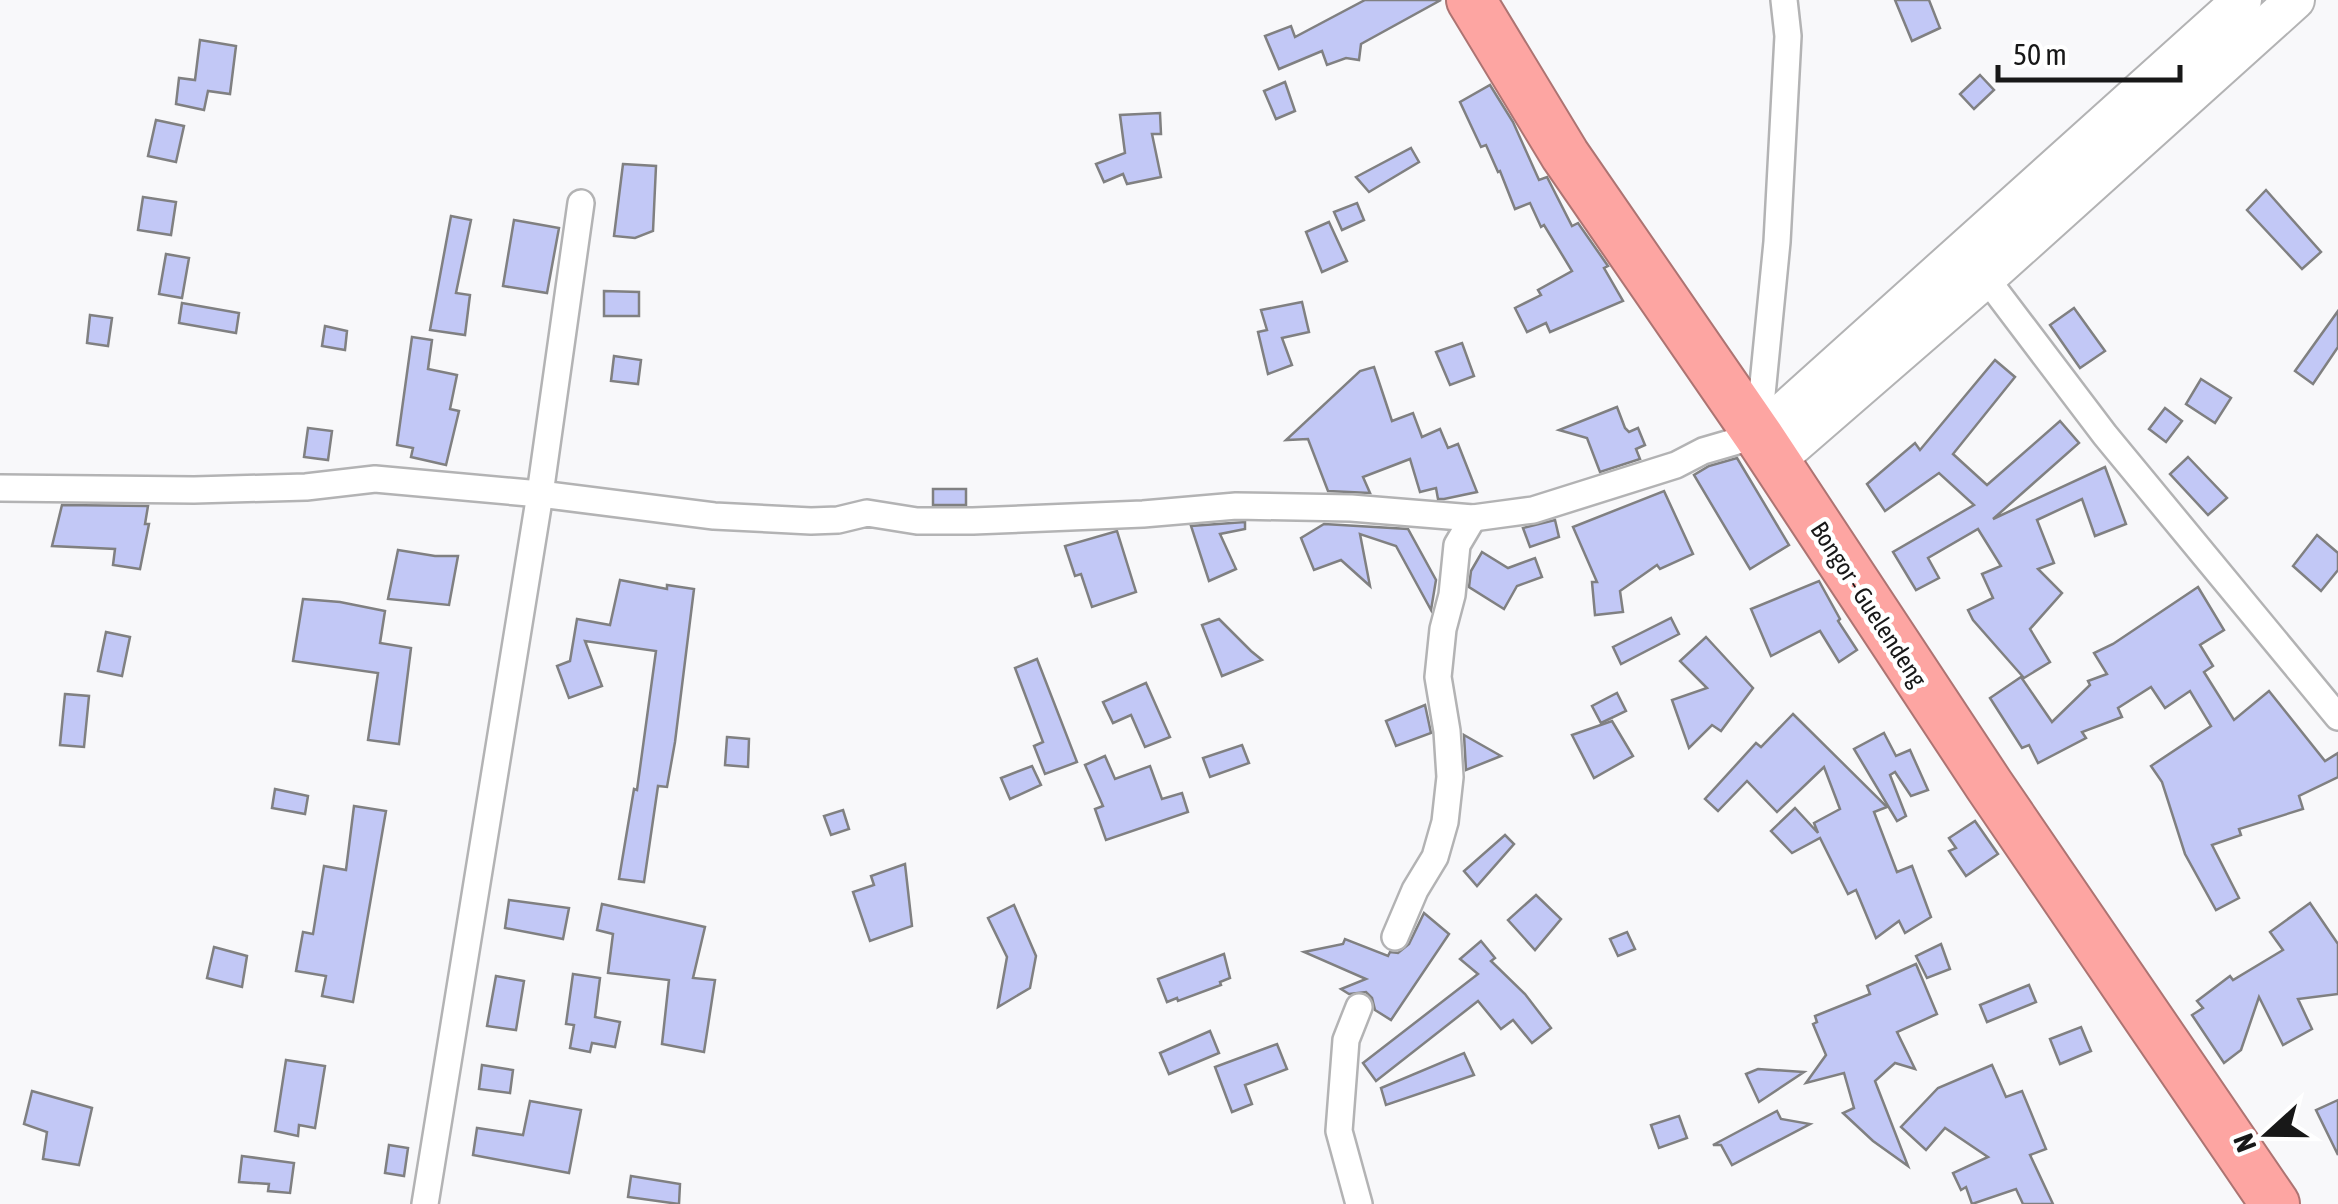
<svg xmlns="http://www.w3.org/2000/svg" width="2338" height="1204" font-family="'Asap Condensed',sans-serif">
  <rect width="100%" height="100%" fill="#f8f8fa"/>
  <g fill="#c2c8f6" stroke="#808081" stroke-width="2.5">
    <polygon points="1365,0 1441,0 1361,44 1359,60 1346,58 1327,65 1322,51 1279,69 1265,36 1291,26 1295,37"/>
    <polygon points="1895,0 1929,0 1940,28 1912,41"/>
    <polygon points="200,40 236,46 230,94 208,91 204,110 176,104 179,78 195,80"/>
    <polygon points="1980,75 1994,90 1974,109 1960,94"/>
    <polygon points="1285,82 1295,111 1276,119 1264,91"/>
    <polygon points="1490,85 1513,122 1539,180 1547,177 1572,226 1578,223 1608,266 1604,268 1623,301 1550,332 1546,323 1527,332 1515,308 1541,295 1538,290 1572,271 1544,225 1541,227 1530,203 1515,209 1500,171 1498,172 1486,145 1481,147 1460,102"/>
    <polygon points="1160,113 1161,134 1152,134 1161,177 1127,184 1123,174 1104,182 1096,164 1125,153 1120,115"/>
    <polygon points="156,120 184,126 176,162 148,156"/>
    <polygon points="1411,148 1419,162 1369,192 1356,177"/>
    <polygon points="623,164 656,166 653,231 635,238 614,236"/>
    <polygon points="2266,190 2321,252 2302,269 2247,210"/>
    <polygon points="143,197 176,202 171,235 138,230"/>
    <polygon points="1357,203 1364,220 1342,230 1334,212"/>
    <polygon points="451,216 471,220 456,293 470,295 465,335 430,330"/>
    <polygon points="514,220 559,228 547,293 503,286"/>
    <polygon points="1329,222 1347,261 1322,272 1306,232"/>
    <polygon points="166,254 189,258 182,298 159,294"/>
    <polygon points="604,291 639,292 639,316 604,316"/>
    <polygon points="1302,302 1309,332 1282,338 1292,365 1268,374 1258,332 1267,330 1261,310"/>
    <polygon points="182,303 239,313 236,333 179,323"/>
    <polygon points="2074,308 2105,351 2080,368 2050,325"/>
    <polygon points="2338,311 2338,347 2313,384 2295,371"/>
    <polygon points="90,315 112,318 108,346 87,343"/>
    <polygon points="325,326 347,331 345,350 322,346"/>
    <polygon points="412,337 432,340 428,369 457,375 450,409 459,411 446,465 411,457 413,448 397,445"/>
    <polygon points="1462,343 1474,376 1450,385 1436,352"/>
    <polygon points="614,356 641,360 638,384 611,381"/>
    <polygon points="1995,360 2015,377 1953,454 1987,485 2060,421 2079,443 1993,519 2105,467 2126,524 2095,536 2082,499 2037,520 2054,563 2038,569 2062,593 2030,629 2050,662 2024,678 1973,620 1968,610 1993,598 1982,574 2001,566 1978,529 1928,558 1939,578 1916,590 1893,552 1974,505 1939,473 1885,511 1867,484 1915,443 1920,450"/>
    <polygon points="1374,367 1392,421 1413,413 1422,437 1440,429 1448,448 1458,444 1477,492 1444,499 1438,499 1436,488 1420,492 1410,459 1363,477 1370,493 1328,491 1308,439 1286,440 1360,371"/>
    <polygon points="2201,379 2231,398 2215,423 2186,404"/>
    <polygon points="1617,407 1625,428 1629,432 1638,428 1645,445 1636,449 1640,459 1600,472 1587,438 1559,430"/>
    <polygon points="2165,408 2182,421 2166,442 2149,429"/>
    <polygon points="308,428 332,431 328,460 304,457"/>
    <polygon points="2188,457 2227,498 2208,515 2170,474"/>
    <polygon points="1737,458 1789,545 1750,569 1694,475 1709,466"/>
    <rect x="933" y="489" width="33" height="16"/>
    <polygon points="1664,491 1693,554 1660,569 1657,565 1620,591 1623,612 1595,615 1592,582 1597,582 1573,527"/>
    <polygon points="62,505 148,506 145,524 149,524 140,569 113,565 115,549 52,546"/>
    <polygon points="1555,520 1559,537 1530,547 1523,528"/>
    <polygon points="1245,522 1245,529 1220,534 1236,569 1209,581 1191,526"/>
    <polygon points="1324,524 1408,529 1436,580 1431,610 1396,546 1360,534 1370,586 1341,560 1314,570 1301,538"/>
    <polygon points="1117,531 1136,592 1092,607 1081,574 1075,576 1065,546"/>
    <polygon points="2317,535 2338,553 2338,570 2321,591 2293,566"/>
    <polygon points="398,550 435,556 458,556 449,605 388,599"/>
    <polygon points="1482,552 1508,568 1535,558 1542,577 1517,586 1504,609 1469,587 1471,571"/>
    <polygon points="620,580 667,589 667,585 694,589 675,742 667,787 658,786 644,882 619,879 634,789 637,790 656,651 585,641 602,686 569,698 557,666 570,661 577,619 610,625"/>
    <polygon points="1819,581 1840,619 1838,621 1857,650 1839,662 1820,631 1771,656 1751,609"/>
    <polygon points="2198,587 2224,630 2200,645 2213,666 2204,672 2234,720 2269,691 2325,761 2338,753 2338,777 2299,796 2303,809 2239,829 2241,835 2212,845 2239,898 2216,910 2185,854 2162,782 2151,766 2211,726 2190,691 2165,708 2151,687 2118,708 2122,717 2082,732 2086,738 2038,763 2029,745 2022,748 1990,698 2021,677 2052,722 2090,685 2088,681 2107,674 2094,653 2113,644"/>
    <polygon points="303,599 340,602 385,611 380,643 411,648 399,744 368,740 378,673 293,661"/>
    <polygon points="1671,618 1679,634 1621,664 1613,647"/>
    <polygon points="1219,619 1251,651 1262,660 1222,676 1202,625"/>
    <polygon points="106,632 130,637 122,676 98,671"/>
    <polygon points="1706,637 1753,688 1721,731 1712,725 1689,748 1672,700 1707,688 1680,661"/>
    <polygon points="1037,659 1077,762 1045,774 1034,746 1043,742 1015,668"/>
    <polygon points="1146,683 1170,737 1145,747 1131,715 1113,723 1103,702"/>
    <polygon points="1617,693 1626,711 1601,723 1592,706"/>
    <polygon points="65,694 89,696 84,747 60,745"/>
    <polygon points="1425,705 1431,733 1396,746 1386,721"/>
    <polygon points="1793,714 1887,807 1874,812 1897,872 1912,866 1931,917 1905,933 1899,921 1876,938 1856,890 1848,894 1820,838 1792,853 1771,831 1795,808 1818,833 1814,823 1840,809 1824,767 1777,812 1747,781 1718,811 1705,799 1756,743 1761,747"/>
    <polygon points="1612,721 1633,756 1594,778 1572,735"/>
    <polygon points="1884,733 1896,756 1910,750 1928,790 1911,796 1895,772 1890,775 1906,816 1897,821 1854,749"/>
    <polygon points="1464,735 1501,756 1466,770"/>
    <polygon points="727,737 749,739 748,767 725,765"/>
    <polygon points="1242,745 1249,763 1210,777 1203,758"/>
    <polygon points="1105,756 1115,779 1150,766 1162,799 1182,793 1188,812 1106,840 1095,809 1103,806 1085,765"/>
    <polygon points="1032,766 1041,785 1010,799 1001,778"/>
    <polygon points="275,789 308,796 305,814 272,808"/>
    <polygon points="354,806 386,811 353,1002 322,996 326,976 296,971 303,932 313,934 324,866 346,870"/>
    <polygon points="843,810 849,829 831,835 824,816"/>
    <polygon points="1975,821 1998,854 1966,876 1949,851 1956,848 1949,838"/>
    <polygon points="1505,835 1514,844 1477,886 1464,871"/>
    <polygon points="905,864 912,926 870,941 853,892 874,885 871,876"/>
    <polygon points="1536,895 1561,919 1535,950 1508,920"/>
    <polygon points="509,900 569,908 563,939 505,928"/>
    <polygon points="2310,903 2338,944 2338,994 2298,999 2312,1029 2283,1045 2259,997 2241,1050 2224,1063 2192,1015 2203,1008 2197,1001 2230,976 2233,980 2283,950 2270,932"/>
    <polygon points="602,904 705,927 693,978 715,980 704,1052 662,1044 669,980 608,973 613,934 597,930"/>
    <polygon points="1014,905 1036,956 1030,988 998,1007 1007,957 988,918"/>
    <polygon points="1424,913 1449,934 1391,1020 1375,1010 1372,998 1366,992 1349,994 1341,989 1366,979 1304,952 1343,944 1345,939 1388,956 1390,952 1398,953 1409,944"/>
    <polygon points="1627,932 1635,949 1618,956 1610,939"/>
    <polygon points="1481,941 1495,958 1491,961 1525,994 1551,1028 1532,1043 1513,1020 1501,1029 1478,1001 1376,1081 1363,1063 1478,974 1460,959"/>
    <polygon points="1941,944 1950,969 1927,978 1916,956"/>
    <polygon points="214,947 247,956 242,987 207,978"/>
    <polygon points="1224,954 1230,978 1220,982 1221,985 1178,1001 1177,998 1167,1002 1158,979"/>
    <polygon points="1916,964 1937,1014 1897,1032 1915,1069 1895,1063 1875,1081 1908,1166 1873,1141 1843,1113 1854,1108 1844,1073 1806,1083 1826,1055 1813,1024 1817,1022 1815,1016 1870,994 1867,986"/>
    <polygon points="573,974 600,978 595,1017 620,1022 615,1047 592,1043 590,1052 570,1048 574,1025 566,1024"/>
    <polygon points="496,976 524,981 516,1030 487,1026"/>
    <polygon points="2029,985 2036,1002 1987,1022 1980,1005"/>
    <polygon points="2081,1027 2091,1051 2060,1064 2050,1039"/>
    <polygon points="1210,1031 1219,1053 1169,1074 1160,1053"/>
    <polygon points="1277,1044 1287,1069 1245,1085 1252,1104 1232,1112 1215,1067"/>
    <polygon points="1464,1053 1474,1075 1386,1105 1381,1088"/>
    <polygon points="286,1060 325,1066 315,1128 299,1125 298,1136 275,1131"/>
    <polygon points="482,1065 513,1070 510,1093 479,1089"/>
    <polygon points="1992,1065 2006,1097 2022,1091 2046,1149 2030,1155 2053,1204 2023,1204 2016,1189 1972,1204 1966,1187 1961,1190 1953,1173 1988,1157 1945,1128 1926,1150 1901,1127 1938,1088"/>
    <polygon points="1758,1069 1804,1072 1759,1102 1746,1074"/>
    <polygon points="32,1091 92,1108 79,1165 43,1159 47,1132 24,1124"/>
    <polygon points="2338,1100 2338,1155 2316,1110"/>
    <polygon points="530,1101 581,1110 569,1173 473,1155 477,1128 523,1135"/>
    <polygon points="1777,1111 1781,1119 1810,1124 1732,1165 1721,1145 1713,1145"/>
    <polygon points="1679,1116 1687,1138 1659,1148 1651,1125"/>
    <polygon points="389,1145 408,1148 404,1176 385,1173"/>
    <polygon points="242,1156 294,1163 290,1193 268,1191 269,1184 239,1182"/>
    <polygon points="631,1176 680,1184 679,1204 628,1197"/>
  </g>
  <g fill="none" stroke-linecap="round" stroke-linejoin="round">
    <defs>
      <g id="street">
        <polyline points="1986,278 2105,435 2338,717"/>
        <polyline points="0,488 194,490 306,487 375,479 540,494 714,516 811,521 838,520 867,513 917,521 973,521 1143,514 1236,506 1351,508 1473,518 1533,510 1676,465 1703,451 1758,435 1777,242 1788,36 1784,0"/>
        <polyline points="1395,937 1415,890 1435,857 1445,822 1450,777 1447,731 1438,677 1443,629 1452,595 1457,545 1473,518"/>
        <polyline points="1359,1007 1346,1040 1339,1131 1359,1204"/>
        <polyline points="425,1204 540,494 581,203"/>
      </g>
      <g id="secondary">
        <polyline points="1758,435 2242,0"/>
        <polyline points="1775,461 1986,278 2295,0"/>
      </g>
      <polyline id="highway" points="1471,0 1565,155 1758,435 1989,785 2275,1204"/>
    </defs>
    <use href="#street" stroke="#b3b3b4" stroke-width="30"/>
    <use href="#secondary" stroke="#b3b3b4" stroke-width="42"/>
    <use href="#highway" stroke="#ad7472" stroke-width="52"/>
    <use href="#street" stroke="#fff" stroke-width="25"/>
    <use href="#secondary" stroke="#fff" stroke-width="38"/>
    <use href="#highway" stroke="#fda5a2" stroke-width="48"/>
  </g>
  <g text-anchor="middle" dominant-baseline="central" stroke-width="9" stroke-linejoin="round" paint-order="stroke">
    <g font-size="25" fill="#181818" stroke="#fff">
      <text transform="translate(1869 604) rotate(57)">Bongor - Guelendeng</text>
    </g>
  </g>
  <g transform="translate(2268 1134) rotate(249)" stroke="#ffffff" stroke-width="8" paint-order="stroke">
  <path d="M0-8L18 38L0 25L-18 38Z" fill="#181818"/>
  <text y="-15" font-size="28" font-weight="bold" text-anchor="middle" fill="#181818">N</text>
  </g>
  <path d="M1998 65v15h182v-15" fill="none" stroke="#181818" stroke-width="5"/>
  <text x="2013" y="65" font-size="30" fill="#181818" stroke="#ffffff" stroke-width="8" paint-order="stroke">50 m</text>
</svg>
